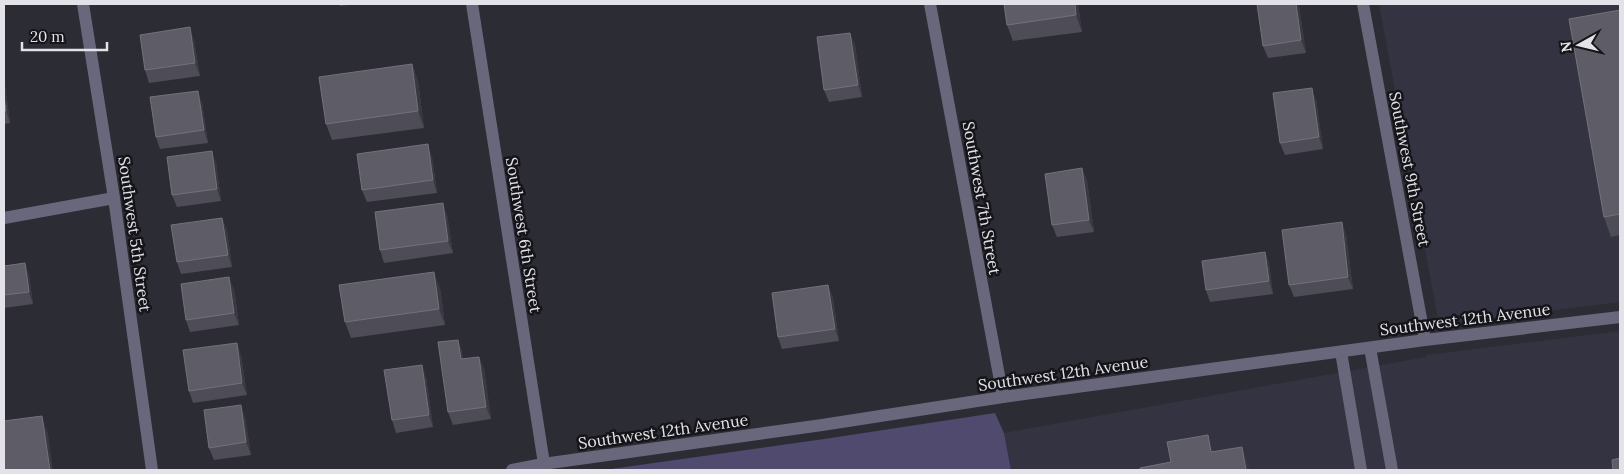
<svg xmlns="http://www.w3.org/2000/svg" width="1624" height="474" font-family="Lora,serif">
  <rect width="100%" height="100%" fill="#2c2c34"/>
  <g fill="#343342">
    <polygon points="1379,4 1620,4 1620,302 1439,324"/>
    <polygon points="1620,331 1620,470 1011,470 1004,433 1426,357 1426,355"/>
  </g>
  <polygon fill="#4f4a6e" points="995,413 1004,433 1011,470 604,470 824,439"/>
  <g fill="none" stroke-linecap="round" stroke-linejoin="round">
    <g stroke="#68677b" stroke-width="12">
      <polyline points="83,4 114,198 152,470"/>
      <polyline points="472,4 545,470"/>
      <polyline points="930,4 1003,397"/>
      <polyline points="1363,4 1425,340"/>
      <polyline points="4,218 114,198"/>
      <polyline points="1370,348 1392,470"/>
      <polyline points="1341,352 1361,470"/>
      <polyline points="512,470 543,464 822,425 1003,397 1425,340 1620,317"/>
    </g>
  </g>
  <g fill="#4e4d57">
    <polygon points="339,4 356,4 340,6"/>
    <polygon points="1004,4 1078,4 1082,32 1013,41 1007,25"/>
    <polygon points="1299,6 1306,53 1268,58 1263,46"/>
    <polygon points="1620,10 1620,235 1611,237 1604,217"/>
    <polygon points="850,33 855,45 862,97 829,102 824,90"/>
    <polygon points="194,40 200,76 149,83 145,70"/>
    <polygon points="412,64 418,81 424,128 332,140 326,124"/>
    <polygon points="4,83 5,86 10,123 4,124"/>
    <polygon points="1316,100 1323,149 1285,155 1280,143"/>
    <polygon points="202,103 208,143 160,149 156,137"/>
    <polygon points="432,157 437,193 367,202 362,190"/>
    <polygon points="216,163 221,201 177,207 172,195"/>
    <polygon points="1082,168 1087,181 1094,232 1057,237 1052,225"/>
    <polygon points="447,215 453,253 384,263 380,250"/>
    <polygon points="222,218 227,230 232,267 181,274 177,262"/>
    <polygon points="1346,234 1353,289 1294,297 1289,285"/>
    <polygon points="1265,252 1269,264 1273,294 1210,302 1206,290"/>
    <polygon points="25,263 29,276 33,304 4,308 4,266"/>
    <polygon points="828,285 833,298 839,341 782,349 778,337"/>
    <polygon points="440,288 445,325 351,338 345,322"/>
    <polygon points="234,289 239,325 190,332 186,320"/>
    <polygon points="458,340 462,352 463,359 479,357 484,369 491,419 453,425 448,412"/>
    <polygon points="241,355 247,395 193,403 189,391"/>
    <polygon points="426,377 433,427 396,433 392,420"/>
    <polygon points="245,417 251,455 214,460 209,448"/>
  </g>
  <g fill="#3a3942">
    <polygon points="1075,4 1078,4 1082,32 1076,15"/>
    <polygon points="1296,4 1299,4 1299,6 1306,53 1301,40"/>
    <polygon points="190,27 194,40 200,76 195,63"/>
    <polygon points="850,33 855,45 862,97 858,85"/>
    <polygon points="412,64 418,81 424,128 418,111"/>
    <polygon points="4,83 5,86 10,123 6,111 4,96"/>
    <polygon points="1312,88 1316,100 1323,149 1319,137"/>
    <polygon points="198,91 202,103 208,143 204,130"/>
    <polygon points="428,144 432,157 437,193 433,180"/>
    <polygon points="212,151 216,163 221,201 217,189"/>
    <polygon points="1082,168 1087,181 1094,232 1089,220"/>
    <polygon points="443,203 447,215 453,253 448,241"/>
    <polygon points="222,218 227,230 232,267 228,255"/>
    <polygon points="1342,222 1346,234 1353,289 1348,277"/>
    <polygon points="1265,252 1269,264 1273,294 1269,281"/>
    <polygon points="25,263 29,276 33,304 29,292"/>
    <polygon points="434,272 440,288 445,325 439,309"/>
    <polygon points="229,277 234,289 239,325 234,313"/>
    <polygon points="828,285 833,298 839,341 835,329"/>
    <polygon points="458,340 462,352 465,371 461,359"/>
    <polygon points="237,343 241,355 247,395 242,383"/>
    <polygon points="479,357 484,369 491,419 486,407"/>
    <polygon points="422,365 426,377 433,427 429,415"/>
    <polygon points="241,405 245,417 251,455 246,442"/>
    <polygon points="42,416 48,433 53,470 50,470"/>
    <polygon points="1208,435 1215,455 1211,452"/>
    <polygon points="1242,447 1249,466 1250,470 1246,470"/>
  </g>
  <g fill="#5e5d67" stroke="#73727b">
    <polygon points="1004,4 1075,4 1076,15 1007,25"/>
    <polygon points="1257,4 1296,4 1301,40 1263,46"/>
    <polygon points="1620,10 1620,214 1604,217 1569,19"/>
    <polygon points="190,27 195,63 145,70 140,35"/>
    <polygon points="850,33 858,85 824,90 817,37"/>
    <polygon points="412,64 418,111 326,124 319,77"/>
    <polygon points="1312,88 1319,137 1280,143 1273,93"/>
    <polygon points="198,91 204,130 156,137 150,97"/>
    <polygon points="4,96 6,111 4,111"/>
    <polygon points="428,144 433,180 362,190 357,154"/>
    <polygon points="212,151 217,189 172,195 167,157"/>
    <polygon points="1082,168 1089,220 1052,225 1045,174"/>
    <polygon points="443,203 448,241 380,250 375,212"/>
    <polygon points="222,218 228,255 177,262 171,225"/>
    <polygon points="1342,222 1348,277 1289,285 1282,230"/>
    <polygon points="1265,252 1269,281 1206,290 1202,261"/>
    <polygon points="25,263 29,292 4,295 4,266"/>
    <polygon points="434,272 439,309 345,322 339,285"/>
    <polygon points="229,277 234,313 186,320 181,284"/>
    <polygon points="828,285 835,329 778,337 772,293"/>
    <polygon points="458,340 461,359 479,357 486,407 448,412 438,342"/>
    <polygon points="237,343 242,383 189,391 183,350"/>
    <polygon points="422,365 429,415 392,420 384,370"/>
    <polygon points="241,405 246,442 209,448 204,410"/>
    <polygon points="42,416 50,470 4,470 4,421"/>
    <polygon points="1208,435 1211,452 1242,447 1246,470 1140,470 1140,468 1171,462 1167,442"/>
    <polygon points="1620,458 1620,470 1613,470 1612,460"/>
  </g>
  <g text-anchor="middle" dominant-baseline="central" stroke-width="5" stroke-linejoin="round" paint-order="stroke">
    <g font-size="16" fill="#e2e2e8" stroke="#151419">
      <text transform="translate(1410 169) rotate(79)">Southwest 9th Street</text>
      <text transform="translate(982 198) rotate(80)">Southwest 7th Street</text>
      <text transform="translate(135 234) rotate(82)">Southwest 5th Street</text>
      <text transform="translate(524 235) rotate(81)">Southwest 6th Street</text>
      <text transform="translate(1465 319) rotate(-7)">Southwest 12th Avenue</text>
      <text transform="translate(1063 373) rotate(-8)">Southwest 12th Avenue</text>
      <text transform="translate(663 431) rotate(-8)">Southwest 12th Avenue</text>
    </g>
  </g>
  <rect width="1624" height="474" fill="none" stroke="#e2e2e8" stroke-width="10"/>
  <g transform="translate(1579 45) rotate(262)" stroke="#151419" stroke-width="4" paint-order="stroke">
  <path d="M0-4L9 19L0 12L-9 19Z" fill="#e2e2e8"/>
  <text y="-8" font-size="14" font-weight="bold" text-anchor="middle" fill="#e2e2e8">N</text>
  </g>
  <path d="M22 42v8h85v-8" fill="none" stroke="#e2e2e8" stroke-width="2.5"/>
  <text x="30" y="42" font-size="15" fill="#e2e2e8" stroke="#151419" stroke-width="4" paint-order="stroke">20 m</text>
</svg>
